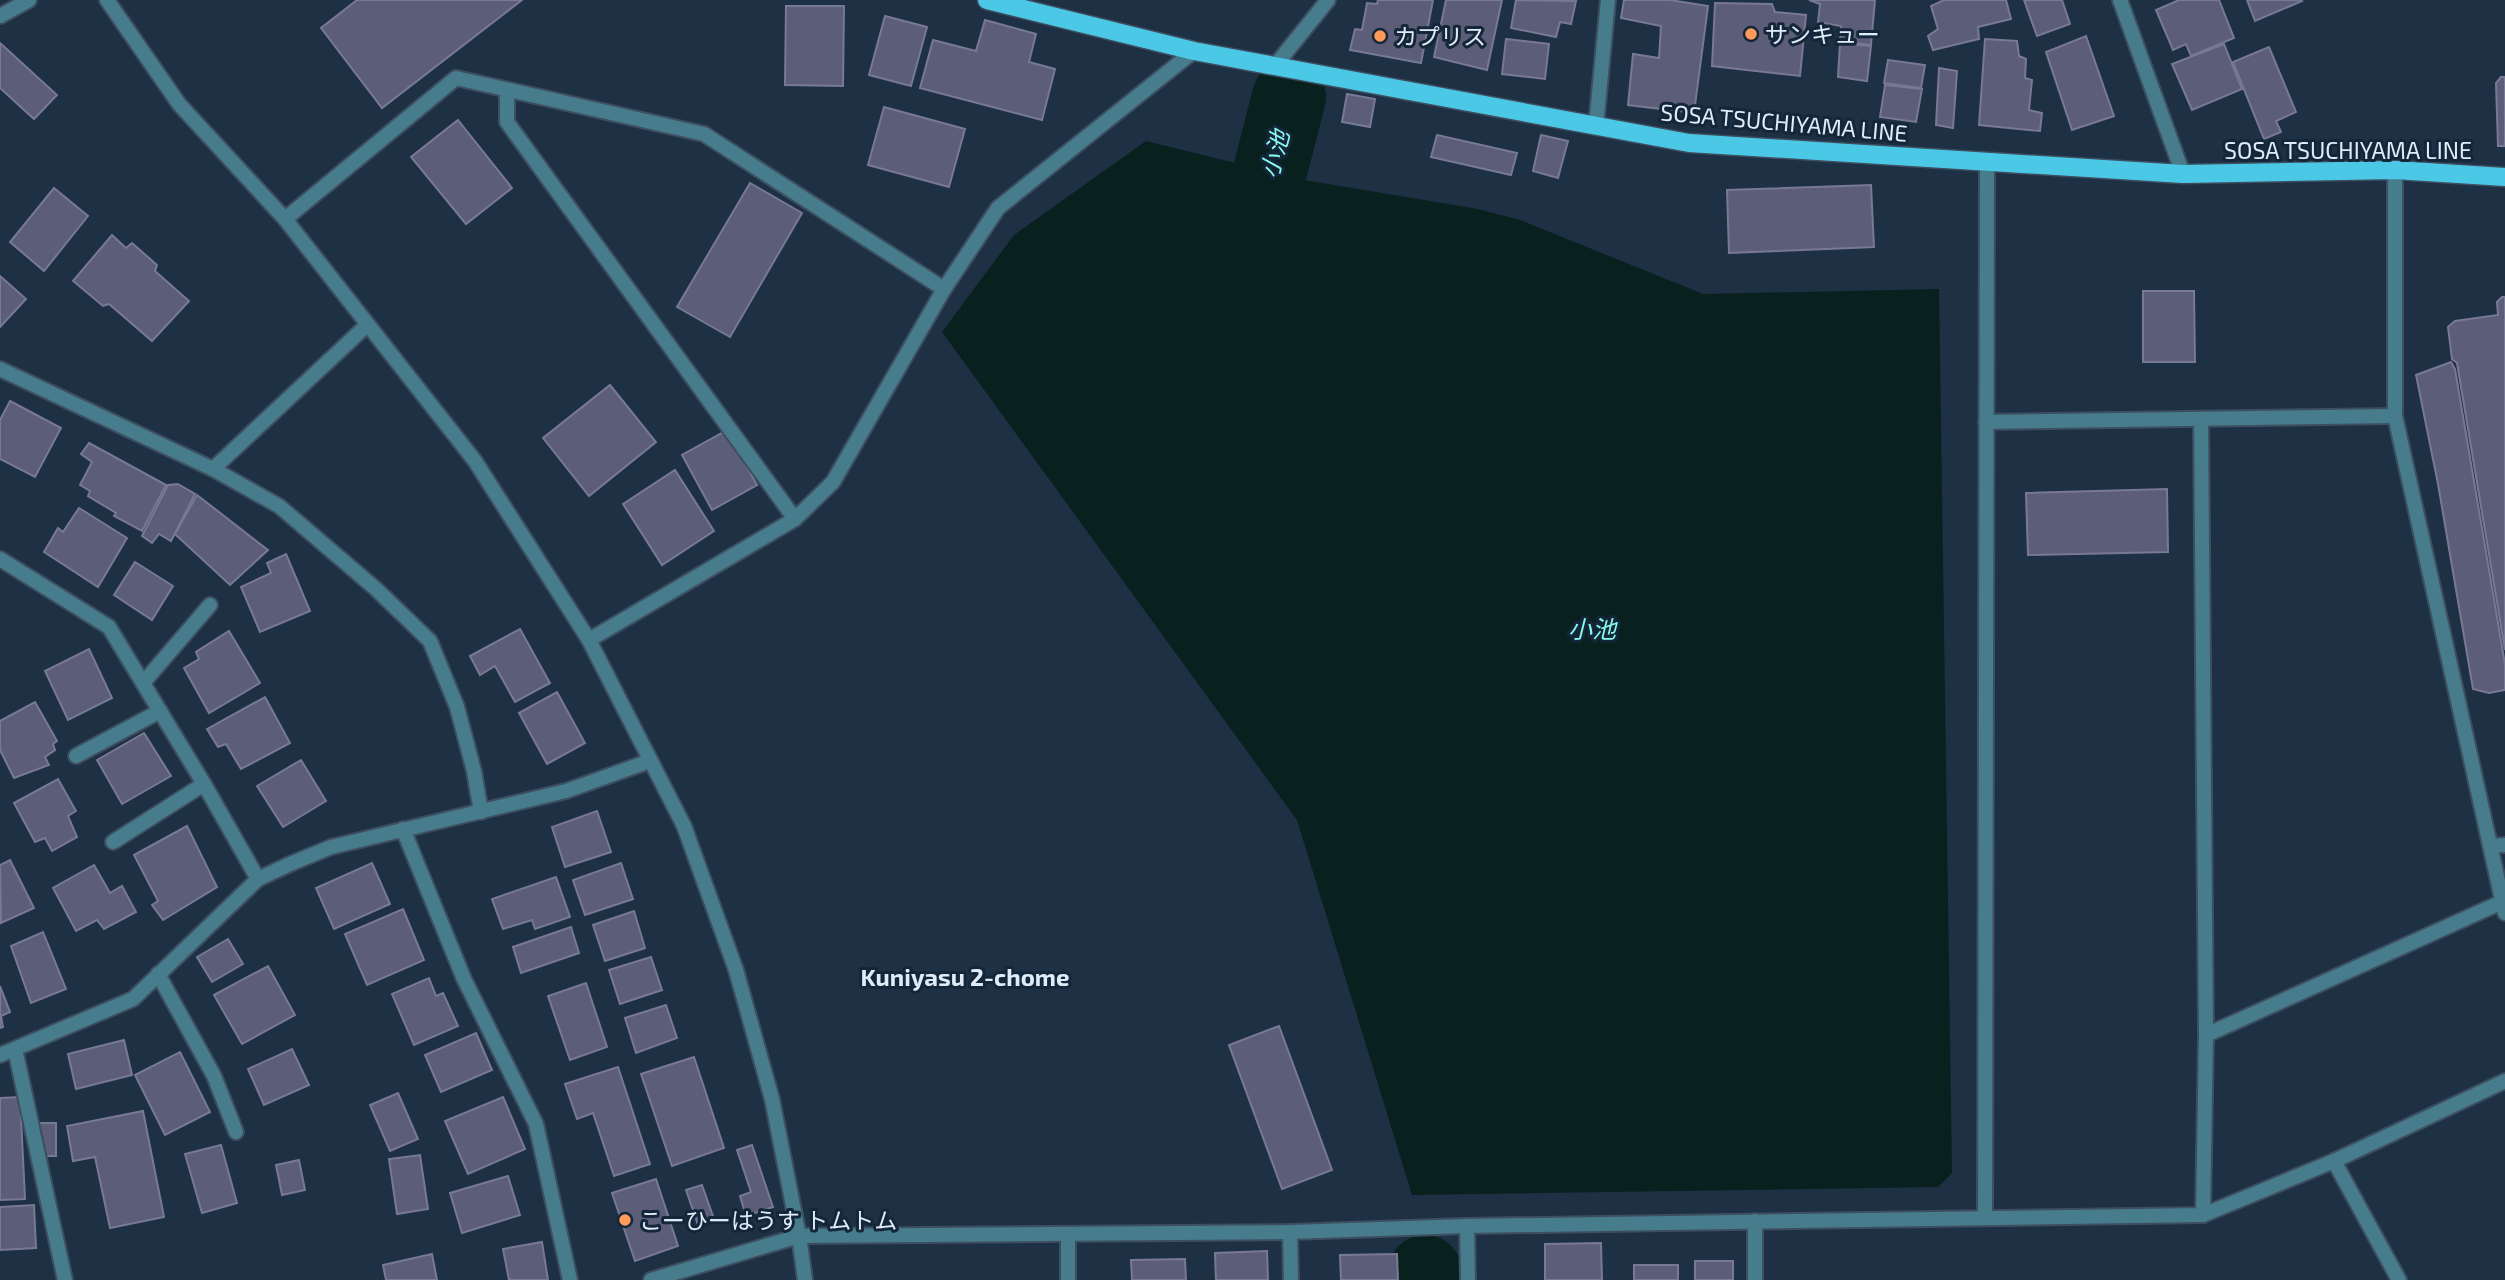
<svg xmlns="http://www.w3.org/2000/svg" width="2505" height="1280" font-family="'Exo 2','Noto Sans JP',sans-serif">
  <rect width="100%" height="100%" fill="#1e3043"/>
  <polygon fill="#09211e" points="1146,141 1304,180 1478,209 1520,220 1703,294 1939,289 1952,1173 1938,1187 1412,1195 1297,820 942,332 1014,235"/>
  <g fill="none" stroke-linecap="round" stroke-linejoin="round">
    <g stroke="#09211e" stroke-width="74">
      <polyline points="1245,269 1289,97"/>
      <polyline points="1425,1272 1425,1280"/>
    </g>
  </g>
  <g fill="#5c5d78" stroke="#787995" stroke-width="2">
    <polygon points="357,0 522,0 382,108 321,28"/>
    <polygon points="1378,0 1433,0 1421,63 1350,50 1355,29 1362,30 1367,3 1377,4"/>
    <polygon points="1446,0 1502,0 1487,70 1434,57"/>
    <polygon points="1516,0 1576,1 1571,24 1560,22 1556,37 1511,28"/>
    <polygon points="1624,0 1670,0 1708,6 1694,113 1628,105 1633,54 1659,58 1661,26 1621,18"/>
    <polygon points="1809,0 1875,0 1871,45 1840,41 1841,26 1818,22 1820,4"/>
    <polygon points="1944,0 2006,0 2011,19 1978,27 1979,39 1933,50 1928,36 1938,29 1931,6"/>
    <polygon points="2024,0 2062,0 2070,24 2037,36"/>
    <polygon points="2179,0 2219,0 2234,38 2191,56 2186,44 2173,50 2156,10"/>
    <polygon points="2247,0 2301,0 2302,1 2255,21"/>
    <polygon points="1715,3 1772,4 1775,12 1806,15 1800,76 1712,66"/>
    <polygon points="786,6 844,6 843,86 785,85"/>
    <polygon points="885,16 927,27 911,86 869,75"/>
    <polygon points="985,20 1036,34 1029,62 1055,69 1042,120 920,88 933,40 976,51"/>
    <polygon points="2086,36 2114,116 2072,130 2046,52"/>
    <polygon points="1506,39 1549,44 1545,79 1502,74"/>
    <polygon points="1985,39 2017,41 2019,56 2026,59 2025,78 2032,80 2029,110 2042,113 2040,131 1979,125"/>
    <polygon points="0,43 57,95 34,119 0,88"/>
    <polygon points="1840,43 1871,46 1867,81 1838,77"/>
    <polygon points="2224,44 2242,89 2192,110 2172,64"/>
    <polygon points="2269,47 2296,112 2276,121 2281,132 2264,139 2233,62"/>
    <polygon points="1888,60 1925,65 1921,88 1884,83"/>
    <polygon points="1939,68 1957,71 1953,128 1936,125"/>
    <polygon points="2501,77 2505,77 2505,146 2498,146 2496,83"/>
    <polygon points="1885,85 1922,89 1916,122 1880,117"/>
    <polygon points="1347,94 1375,99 1370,127 1342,122"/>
    <polygon points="884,107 965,129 949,187 868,165"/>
    <polygon points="458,120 512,188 466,224 411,157"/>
    <polygon points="1437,135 1517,153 1511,175 1431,157"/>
    <polygon points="1541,135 1568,141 1558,178 1533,171"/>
    <polygon points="750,183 802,213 730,337 677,307"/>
    <polygon points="1871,185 1874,247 1729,253 1727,190"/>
    <polygon points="54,188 88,216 44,271 10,242"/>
    <polygon points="112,235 126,248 132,243 157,265 155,271 189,301 152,341 109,304 103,306 73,281"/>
    <polygon points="0,276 26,299 0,327"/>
    <polygon points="2143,291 2194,291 2195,362 2143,362"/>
    <polygon points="2502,297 2505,297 2505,650 2457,363 2452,359 2448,327 2455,321 2498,315 2497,302"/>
    <polygon points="2451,362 2455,369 2505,664 2505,690 2489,693 2473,689 2438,484 2416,375"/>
    <polygon points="610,385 656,442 589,496 543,438"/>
    <polygon points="10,401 61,428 35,477 0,459 0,420"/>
    <polygon points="727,430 757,485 712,510 682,455"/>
    <polygon points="89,443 166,485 142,531 114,516 116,513 88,496 90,491 80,485 92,462 81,454"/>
    <polygon points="675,470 714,531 662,565 623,504"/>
    <polygon points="178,484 195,494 171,541 159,534 152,543 142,536 168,485"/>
    <polygon points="2167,489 2168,552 2028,555 2026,493"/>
    <polygon points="197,495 268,550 230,585 175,534"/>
    <polygon points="79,508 127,538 98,587 44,552 58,528 63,532"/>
    <polygon points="286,554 310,611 260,632 241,587 271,573 267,563"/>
    <polygon points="135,562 173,586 152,620 114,595"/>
    <polygon points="520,629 550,683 515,702 495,666 480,675 470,656"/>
    <polygon points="229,631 260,683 209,713 184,668 199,659 196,652"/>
    <polygon points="89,649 112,698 68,720 45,671"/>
    <polygon points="557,692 585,743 547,764 519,713"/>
    <polygon points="265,697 290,743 241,769 226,744 218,747 207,729"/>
    <polygon points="35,702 57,741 53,744 55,750 45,757 49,765 14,778 0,750 0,721"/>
    <polygon points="144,733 171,776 122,804 97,760"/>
    <polygon points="301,760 326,801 283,827 257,786"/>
    <polygon points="58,779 76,811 68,816 77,837 52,851 45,838 35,842 14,803"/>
    <polygon points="597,811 611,852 565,867 552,827"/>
    <polygon points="187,826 217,887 163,920 152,905 158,901 134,855"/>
    <polygon points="10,860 34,908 1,923 0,865"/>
    <polygon points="372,863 390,904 334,929 316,888"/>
    <polygon points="621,863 633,899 585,915 573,880"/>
    <polygon points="94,865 110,893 122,886 136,912 104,929 97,920 76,931 53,888"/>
    <polygon points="556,877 570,917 535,929 532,920 503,929 492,899"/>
    <polygon points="403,909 424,960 367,985 345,934"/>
    <polygon points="634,911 645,948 605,961 593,925"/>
    <polygon points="571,927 579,953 521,973 513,947"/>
    <polygon points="43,932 66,989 31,1003 11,946"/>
    <polygon points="228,939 243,964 212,982 197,957"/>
    <polygon points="651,957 662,990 620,1004 609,970"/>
    <polygon points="268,966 295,1015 242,1044 214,995"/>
    <polygon points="429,978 436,996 443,993 458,1026 414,1045 392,994"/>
    <polygon points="586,983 607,1047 570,1060 548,996"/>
    <polygon points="0,986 10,1012 1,1016 3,1027 0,1028"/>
    <polygon points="666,1005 677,1038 636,1053 625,1018"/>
    <polygon points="1279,1026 1332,1170 1282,1189 1229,1045"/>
    <polygon points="476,1033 492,1070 441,1092 425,1055"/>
    <polygon points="124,1040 132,1075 76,1089 68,1054"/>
    <polygon points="292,1049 309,1085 264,1105 248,1069"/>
    <polygon points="180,1052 210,1112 165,1135 135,1075"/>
    <polygon points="694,1057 724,1148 672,1166 641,1074"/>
    <polygon points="618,1067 650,1164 614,1176 593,1113 577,1119 565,1084"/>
    <polygon points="398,1093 418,1139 390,1151 370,1105"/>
    <polygon points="20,1097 25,1199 0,1200 0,1098"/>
    <polygon points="503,1097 525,1149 468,1174 445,1121"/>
    <polygon points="143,1111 164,1217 110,1228 95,1157 73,1161 67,1126"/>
    <rect x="40" y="1123" width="16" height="33"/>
    <polygon points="221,1145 237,1203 202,1213 185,1154"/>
    <polygon points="752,1145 773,1207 746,1216 740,1196 751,1192 737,1150"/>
    <polygon points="420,1155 428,1209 397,1214 389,1159"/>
    <polygon points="299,1160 305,1190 282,1195 276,1165"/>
    <polygon points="508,1176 520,1215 462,1233 450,1193"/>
    <polygon points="656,1179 678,1246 635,1261 612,1193"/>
    <polygon points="702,1185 714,1219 698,1225 686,1190"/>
    <polygon points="34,1205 36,1248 0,1250 0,1207"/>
    <polygon points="542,1242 548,1280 509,1280 503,1249"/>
    <polygon points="1601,1243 1602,1280 1545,1280 1545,1244"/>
    <polygon points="1267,1251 1268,1280 1216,1280 1215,1253"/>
    <polygon points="432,1254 437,1280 386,1280 383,1265"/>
    <polygon points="1397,1254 1398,1280 1341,1280 1340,1255"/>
    <polygon points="1185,1259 1186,1280 1132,1280 1131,1260"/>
    <rect x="1695" y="1261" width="38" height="19"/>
    <rect x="1634" y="1265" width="44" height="15"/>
  </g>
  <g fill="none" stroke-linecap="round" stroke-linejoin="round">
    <defs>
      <polyline id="service" points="2491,846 2505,845"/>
      <g id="minor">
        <polyline points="2120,0 2183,174"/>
        <polyline points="0,16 29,0"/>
        <polyline points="507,90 507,122 795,519"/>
        <polyline points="1596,126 1608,0"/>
        <polyline points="2395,170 2395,416 2505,913"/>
        <polyline points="285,219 456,78 704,134 944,289"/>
        <polyline points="0,369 213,469 279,506 376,589 430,641 457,707 474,771 481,812"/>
        <polyline points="2201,419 2206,1035 2203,1215"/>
        <polyline points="1986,422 2395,416"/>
        <polyline points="213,469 367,325"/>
        <polyline points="0,559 109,627 204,784 258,879"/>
        <polyline points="589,640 795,519 833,482 944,289 998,208 1194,51"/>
        <polyline points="143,683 210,605"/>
        <polyline points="76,756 160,711"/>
        <polyline points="403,829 464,979 536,1124 570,1280"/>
        <polyline points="113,842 204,784"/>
        <polyline points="158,974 214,1076 236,1132"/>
        <polyline points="2206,1035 2502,902"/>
        <polyline points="15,1049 65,1280"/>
        <polyline points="0,1055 133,999 258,879 290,864 331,847 566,791 650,761"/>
        <polyline points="2334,1161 2399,1280"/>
        <polyline points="1985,1217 1987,162"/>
        <polyline points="1755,1221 1755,1280"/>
        <polyline points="1467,1226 1468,1280"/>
        <polyline points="1290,1232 1291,1280"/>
        <polyline points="1068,1234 1068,1280"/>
        <polyline points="651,1280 799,1236 1290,1232 1467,1226 2203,1215 2334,1161 2505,1081"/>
      </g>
      <g id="tertiary">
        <polyline points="107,0 179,104 285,219 475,461 589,640 684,826 736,970 772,1099 799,1236 805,1280"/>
        <polyline points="1274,67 1328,0"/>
      </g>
      <polyline id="primary" points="987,0 1194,51 1689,143 2183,174 2395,170 2505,177"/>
    </defs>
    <use href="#service" stroke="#3d4e60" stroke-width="18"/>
    <use href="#minor" stroke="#3d4e60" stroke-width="18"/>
    <use href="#tertiary" stroke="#3d4e60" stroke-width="18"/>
    <use href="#primary" stroke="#3d4e60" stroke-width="21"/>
    <use href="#service" stroke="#467c8b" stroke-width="14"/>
    <use href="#minor" stroke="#467c8b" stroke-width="14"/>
    <use href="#tertiary" stroke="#467c8b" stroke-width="14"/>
    <use href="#primary" stroke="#4cc8e7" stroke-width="18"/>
  </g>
  <g fill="#fe9b58" stroke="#142639" stroke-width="2.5">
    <circle cx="1751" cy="34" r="7"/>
    <circle cx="1380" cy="36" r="7"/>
    <circle cx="625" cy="1220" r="7"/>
  </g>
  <g text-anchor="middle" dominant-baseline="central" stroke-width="6" stroke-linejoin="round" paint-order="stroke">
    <g font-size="23" fill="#e0ebf8" stroke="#142639" text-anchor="start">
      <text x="1765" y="34">サンキュー</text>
      <text x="1394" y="36">カプリス</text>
      <text x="639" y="1220">こーひーはうす トムトム</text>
    </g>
    <g font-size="23" fill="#e0ebf8" stroke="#142639">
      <text transform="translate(1784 122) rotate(5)">SOSA TSUCHIYAMA LINE</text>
      <text x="2348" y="150">SOSA TSUCHIYAMA LINE</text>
    </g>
    <g font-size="24" font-style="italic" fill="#88faec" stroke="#142639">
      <text transform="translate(1274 154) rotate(-75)">小池</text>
      <text x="1592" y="628">小池</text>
    </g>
    <g font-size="24" font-weight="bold" fill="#e0ebf8" stroke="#142639">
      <text x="965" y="976">Kuniyasu 2-chome</text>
    </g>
  </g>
</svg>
